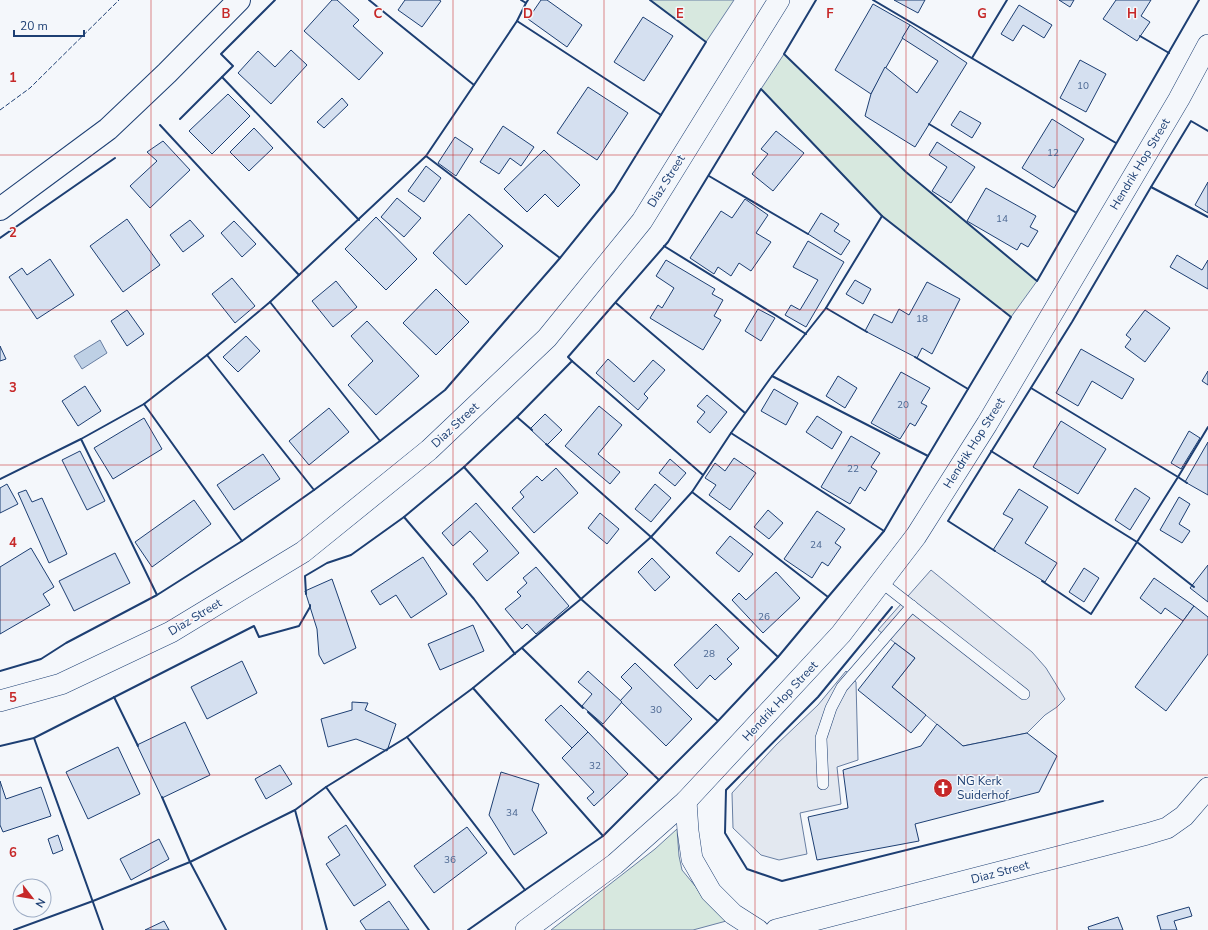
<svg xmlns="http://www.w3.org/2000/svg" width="1208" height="930" font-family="'Nunito Sans',sans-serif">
  <rect width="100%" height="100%" fill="#f4f7fb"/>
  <g fill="#d7e8df" stroke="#687fa3">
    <polygon points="650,0 734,0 706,42"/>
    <polygon points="784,54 906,172 1037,281 1011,317 882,216 761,89"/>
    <polygon points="677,829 679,856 682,870 696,887 703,898 716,912 730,920 693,930 551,930 655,849"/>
  </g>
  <g fill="#e3e8f0" stroke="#687fa3">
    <polygon points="931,570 1032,652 1046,668 1065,699 1057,707 1045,715 1027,733 963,746 892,687 915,658 878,630"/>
    <polygon points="846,671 856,682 858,760 837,767 841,804 800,813 807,854 779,860 761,855 733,828 732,793 776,745 818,705"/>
  </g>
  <polygon fill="#bed0e5" stroke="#687fa3" points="100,340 107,353 82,369 74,356"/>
  <g fill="#d5e0f0" stroke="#1d3f73">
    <polygon points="332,0 337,0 359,20 353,26 383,53 359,80 304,31"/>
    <polygon points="405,0 439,0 441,1 422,27 398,10"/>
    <polygon points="541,0 547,0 582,25 567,47 528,19"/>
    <polygon points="894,0 925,0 918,13"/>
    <polygon points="1059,0 1074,0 1070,7"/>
    <polygon points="1116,0 1151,0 1141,16 1150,22 1137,41 1103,19"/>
    <polygon points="873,4 910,25 871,94 835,70"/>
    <polygon points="1019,5 1052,25 1044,38 1023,25 1013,41 1001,34"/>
    <polygon points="643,17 673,36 644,81 614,62"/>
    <polygon points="910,25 967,63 915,147 865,116 871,94 885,67 917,93 938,61 902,38"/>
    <polygon points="291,50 307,65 271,104 238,73 258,51 275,67"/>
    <polygon points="1080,60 1106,74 1086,112 1060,98"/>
    <polygon points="588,87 628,113 597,160 557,133"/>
    <polygon points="228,94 250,116 212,154 189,131"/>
    <polygon points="342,98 348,105 324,128 317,122"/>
    <polygon points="960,111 981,123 972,138 951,125"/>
    <polygon points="1052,119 1084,139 1054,188 1022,168"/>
    <polygon points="503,126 534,147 521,166 510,158 499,174 480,162"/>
    <polygon points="254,128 273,148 249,171 230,152"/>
    <polygon points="776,131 804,153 773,191 752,174 768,154 761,149"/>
    <polygon points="455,137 473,149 456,176 438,163"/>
    <polygon points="163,141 190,170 150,208 130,186 157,161 147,152"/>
    <polygon points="937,142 975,167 951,203 932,191 947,167 929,155"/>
    <polygon points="544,150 580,185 558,207 545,194 527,212 504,189"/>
    <polygon points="426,166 441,178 424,202 408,191"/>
    <polygon points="1208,182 1208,213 1195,205"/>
    <polygon points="986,188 1036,216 1030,227 1038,231 1028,247 1021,243 1017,250 967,221"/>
    <polygon points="397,198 421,218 404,237 381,217"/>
    <polygon points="745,199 768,215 756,233 771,242 751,271 739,263 731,276 718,267 714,274 690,258 721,211 732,218"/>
    <polygon points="821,213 839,224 834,231 850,241 841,255 808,234"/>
    <polygon points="469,214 503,246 466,285 433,253"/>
    <polygon points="376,217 417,259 386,290 345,249"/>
    <polygon points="127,219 160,265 123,292 90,246"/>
    <polygon points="190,220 204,236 183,252 170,235"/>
    <polygon points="234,221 256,244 242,257 221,233"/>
    <polygon points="808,241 844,262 806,327 785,315 791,305 800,310 818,280 793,267"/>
    <polygon points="1177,255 1202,270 1208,260 1208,289 1170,267"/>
    <polygon points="50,259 74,295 37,319 9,277 22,268 27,275"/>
    <polygon points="666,260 715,289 712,294 723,300 714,316 721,320 703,350 650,318 658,305 662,308 674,288 656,276"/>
    <polygon points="232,278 255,306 235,323 212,294"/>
    <polygon points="855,280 871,289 863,304 846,294"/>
    <polygon points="336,281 357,307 333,327 312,301"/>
    <polygon points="927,282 960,299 932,354 922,348 917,358 865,331 874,314 892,323 899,309 909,315"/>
    <polygon points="436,289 469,322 436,355 403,323"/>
    <polygon points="758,309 775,318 761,341 745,331"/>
    <polygon points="127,310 144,334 127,346 111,321"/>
    <polygon points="1145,310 1170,328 1145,362 1125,347 1131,339 1126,335"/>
    <polygon points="367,321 419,376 376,415 348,385 373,361 351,336"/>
    <polygon points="246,336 260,351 238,372 223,357"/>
    <polygon points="0,346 6,359 0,361"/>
    <polygon points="1081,349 1134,379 1122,399 1092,381 1078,406 1056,393"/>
    <polygon points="608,359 634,382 653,360 665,370 644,394 648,398 638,410 596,373"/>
    <polygon points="1208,371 1208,385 1202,381"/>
    <polygon points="901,372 930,388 921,403 927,406 915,426 910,423 900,439 871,423"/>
    <polygon points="838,376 857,388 845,408 826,396"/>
    <polygon points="85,386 101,411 78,426 62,401"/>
    <polygon points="774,389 798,403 786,425 761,411"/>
    <polygon points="707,395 727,412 710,433 697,422 705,412 697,406"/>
    <polygon points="599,406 622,425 598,454 620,472 610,484 565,446"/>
    <polygon points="329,408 349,432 309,465 289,441"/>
    <polygon points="545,414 562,430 547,445 530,429"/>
    <polygon points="817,416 842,432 832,449 806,432"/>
    <polygon points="144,418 162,449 113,479 94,448"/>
    <polygon points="1061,421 1106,449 1078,494 1033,467"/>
    <polygon points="1189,431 1200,438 1181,469 1171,463"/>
    <polygon points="851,436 880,453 871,467 877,471 865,491 860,487 850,504 821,487"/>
    <polygon points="1208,442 1208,495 1185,482"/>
    <polygon points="80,451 105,501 87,510 62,460"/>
    <polygon points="263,454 280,479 234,510 217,485"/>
    <polygon points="734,458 756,473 730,510 709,495 716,485 705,478 715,463 725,471"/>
    <polygon points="670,459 686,473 675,486 659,473"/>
    <polygon points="556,468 578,493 534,533 512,508 524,497 520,492 537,476 542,481"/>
    <polygon points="7,484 18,504 0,513 0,488"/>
    <polygon points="655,484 671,498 651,522 635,509"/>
    <polygon points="1135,488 1150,498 1130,530 1115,520"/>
    <polygon points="1019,489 1048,507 1025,543 1057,563 1045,582 993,550 1013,519 1003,514"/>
    <polygon points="26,490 32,502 42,498 67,554 49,563 18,493"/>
    <polygon points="1179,497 1190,504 1179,524 1190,531 1182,543 1160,530"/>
    <polygon points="194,500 211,524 152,567 135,542"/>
    <polygon points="476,503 519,553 487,581 473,564 488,551 470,531 453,546 442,533"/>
    <polygon points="768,510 783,523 769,539 754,527"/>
    <polygon points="817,511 845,529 835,543 841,547 828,566 822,562 812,578 784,559"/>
    <polygon points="600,513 619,529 607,544 588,528"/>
    <polygon points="730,536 753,554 739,572 716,553"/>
    <polygon points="31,548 54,587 43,594 50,605 0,634 0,567"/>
    <polygon points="115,553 130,583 74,611 59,581"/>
    <polygon points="423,557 447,594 411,618 396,595 380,605 371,591"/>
    <polygon points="652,558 670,577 655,591 638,572"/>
    <polygon points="1208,565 1208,602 1190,588"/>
    <polygon points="536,567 569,606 536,634 527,624 522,629 505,609 521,596 517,592 527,583 523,578"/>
    <polygon points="1084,568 1099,578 1084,602 1069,592"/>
    <polygon points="776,572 800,598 763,633 732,600 739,593 746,600"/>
    <polygon points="1154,578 1194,606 1183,621 1165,608 1161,614 1140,598"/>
    <polygon points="332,579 356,648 324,664 319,655 317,629 305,591"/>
    <polygon points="1194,606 1208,617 1208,654 1166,711 1135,687"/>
    <polygon points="716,624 739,648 727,659 732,664 715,680 710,675 697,689 674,665"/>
    <polygon points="473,625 484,651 440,670 428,644"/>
    <polygon points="895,643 915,658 892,687 926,715 911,733 858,690"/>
    <polygon points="242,661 257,693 207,719 191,687"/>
    <polygon points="635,663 692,719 666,746 620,701 632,688 621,677"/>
    <polygon points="588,671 622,702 603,724 582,706 592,694 578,682"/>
    <polygon points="352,702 368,703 365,710 396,724 387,751 356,739 328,747 321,719 352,710"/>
    <polygon points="561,705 588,732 572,748 545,720"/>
    <polygon points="185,722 210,775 162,798 137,745"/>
    <polygon points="937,724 963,746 1027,733 1057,756 1039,792 915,824 919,841 817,860 808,817 848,808 843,770 921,746"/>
    <polygon points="588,732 628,774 594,806 587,798 594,792 562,758"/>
    <polygon points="118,747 140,794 88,819 66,772"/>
    <polygon points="280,765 292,784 266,799 255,779"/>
    <polygon points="501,772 539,784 532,810 547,833 514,855 489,815"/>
    <polygon points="0,781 6,799 41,787 51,816 3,832 0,825"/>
    <polygon points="346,825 386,885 354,906 326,864 340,855 328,837"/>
    <polygon points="467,827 487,853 434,893 414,866"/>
    <polygon points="58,835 63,850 53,854 48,839"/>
    <polygon points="159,839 169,859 131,880 120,859"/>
    <polygon points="389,901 409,930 366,930 360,921"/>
    <polygon points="1189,907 1192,916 1174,921 1177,930 1161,930 1157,916"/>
    <polygon points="1118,917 1123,930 1089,930 1088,927"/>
    <polygon points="164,921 169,930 145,930"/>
  </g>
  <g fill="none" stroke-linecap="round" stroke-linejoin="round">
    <defs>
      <g id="service">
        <polyline points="881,582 1024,694"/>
        <polyline points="823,784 821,738 831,708 842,687 912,606"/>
      </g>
      <g id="minor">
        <polyline points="0,701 61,684 171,632 303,552 429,450 547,338 642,221 779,0"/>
        <polyline points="686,801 688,831 692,859 711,892 733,914 758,930"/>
        <polyline points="526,930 615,864 686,801 841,634 916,536 987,424 1179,99 1208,45"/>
        <polyline points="776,930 1147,834 1167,828 1184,816 1208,788"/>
      </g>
      <polyline id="tertiary" points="0,209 108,129 167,73 239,0"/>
    </defs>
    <use href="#service" stroke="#1d3f73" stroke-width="12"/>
    <use href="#minor" stroke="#1d3f73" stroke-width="22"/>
    <use href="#tertiary" stroke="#1d3f73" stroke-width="24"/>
    <use href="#service" stroke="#f4f7fb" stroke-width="11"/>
    <use href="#minor" stroke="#f4f7fb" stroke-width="21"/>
    <use href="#tertiary" stroke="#f4f7fb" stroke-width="22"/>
    <polyline stroke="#1d3f73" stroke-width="1" stroke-dasharray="5 2" stroke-linecap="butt" points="0,110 30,88 119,0"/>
    <g stroke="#1d3f73" stroke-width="2">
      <polyline points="521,0 526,3 528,0"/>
      <polyline points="816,0 784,54 906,172 1037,281 1199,0"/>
      <polyline points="873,0 1116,143"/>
      <polyline points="517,21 526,3"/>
      <polyline points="1140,36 1169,53"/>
      <polyline points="972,58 1007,0"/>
      <polyline points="222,77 233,66 221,54 275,0"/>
      <polyline points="474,85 517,21 661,115"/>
      <polyline points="180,119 222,77 359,220"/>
      <polyline points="929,124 1075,212"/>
      <polyline points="160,125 299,275 270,302"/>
      <polyline points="426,156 560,258"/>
      <polyline points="709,176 808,234"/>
      <polyline points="1151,187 1191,121 1208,131"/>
      <polyline points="0,238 115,158"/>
      <polyline points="664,246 806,334"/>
      <polyline points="299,275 426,156 474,85 369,0"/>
      <polyline points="616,303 745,413"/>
      <polyline points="826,308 882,216 1011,317 968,389"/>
      <polyline points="207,355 270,302 380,441 314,490"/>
      <polyline points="915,357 968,389 928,456"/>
      <polyline points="572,361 703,475"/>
      <polyline points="772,376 826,308 867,332"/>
      <polyline points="1031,388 1178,477 1137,542 1194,587"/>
      <polyline points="144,404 207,355 314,490 242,541"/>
      <polyline points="517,417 532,430"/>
      <polyline points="731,433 772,376 928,456 884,531"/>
      <polyline points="380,441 445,390 560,258 614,191 706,42 650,0"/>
      <polyline points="546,444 651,537 692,492 828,597 778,657"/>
      <polyline points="991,451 1137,542 1091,614 1042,581"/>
      <polyline points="464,467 581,599 473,688 603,836 718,721 778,657 651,537 581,599 718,721"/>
      <polyline points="0,479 81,439"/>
      <polyline points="1187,483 1178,477 1208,427"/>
      <polyline points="692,492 731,433 884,531 828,597"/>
      <polyline points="404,517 474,599 515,654"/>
      <polyline points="995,551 948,521 1072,322 1151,187 1208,217"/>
      <polyline points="306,594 305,576 327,563 351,555 404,517 464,467 517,417 572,361 568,357 668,242 761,89 882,216"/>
      <polyline points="892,607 818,697 726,790 725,833 747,869 782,881 1103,801"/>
      <polyline points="522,648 583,708"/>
      <polyline points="0,671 41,659 66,643 157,595 242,541 144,404 81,439 157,595"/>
      <polyline points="473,688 407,737 525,890 603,836"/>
      <polyline points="114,697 138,746"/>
      <polyline points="588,712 659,780"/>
      <polyline points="407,737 326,787 429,930"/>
      <polyline points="34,738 103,930"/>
      <polyline points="0,746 34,738 254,626 259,637 299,626 310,607 310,605"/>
      <polyline points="326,787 295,810 327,930"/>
      <polyline points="162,797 190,862 226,930"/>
      <polyline points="14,930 93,901 190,862 295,810"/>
      <polyline points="468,930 525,890"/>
    </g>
  </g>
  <path fill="none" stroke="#c62828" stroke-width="1" stroke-opacity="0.55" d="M151 0V930M302 0V930M453 0V930M604 0V930M755 0V930M906 0V930M1057 0V930M0 155H1208M0 310H1208M0 465H1208M0 620H1208M0 775H1208"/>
  <defs>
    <symbol id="church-disc" viewBox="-11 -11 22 22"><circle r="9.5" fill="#c62828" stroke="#f4f7fb"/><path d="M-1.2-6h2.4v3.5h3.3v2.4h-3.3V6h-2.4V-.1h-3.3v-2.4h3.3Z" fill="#fff"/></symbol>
  </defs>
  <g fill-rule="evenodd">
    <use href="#church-disc" x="932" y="777" width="22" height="22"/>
  </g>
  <g text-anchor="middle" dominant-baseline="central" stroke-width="3" stroke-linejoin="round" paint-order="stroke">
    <g font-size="10" fill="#4b6792">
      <text x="1083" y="86">10</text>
      <text x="1053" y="153">12</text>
      <text x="1002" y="219">14</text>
      <text x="922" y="319">18</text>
      <text x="903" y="405">20</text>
      <text x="853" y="469">22</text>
      <text x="816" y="545">24</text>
      <text x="764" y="617">26</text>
      <text x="709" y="654">28</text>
      <text x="656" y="710">30</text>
      <text x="595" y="766">32</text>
      <text x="512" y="813">34</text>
      <text x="450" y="860">36</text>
    </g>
    <g font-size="12" fill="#1d3f73" stroke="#f4f7fb">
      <text transform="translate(1140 164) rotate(-59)">Hendrik Hop Street</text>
      <text transform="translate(666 181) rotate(-58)">Diaz Street</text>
      <text transform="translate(455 425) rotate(-43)">Diaz Street</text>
      <text transform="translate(974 443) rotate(-58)">Hendrik Hop Street</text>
      <text transform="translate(195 617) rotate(-31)">Diaz Street</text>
      <text transform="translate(780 701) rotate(-47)">Hendrik Hop Street</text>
      <text transform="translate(1000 872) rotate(-15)">Diaz Street</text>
    </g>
    <g font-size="12" fill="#1d3f73" stroke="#f4f7fb" text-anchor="start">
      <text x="957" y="781">NG Kerk<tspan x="957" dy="14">Suiderhof</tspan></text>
    </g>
  </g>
  <g font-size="13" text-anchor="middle" font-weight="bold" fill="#c62828" stroke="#f4f7fb" stroke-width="3" stroke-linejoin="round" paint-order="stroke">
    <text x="226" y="18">B</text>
    <text x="378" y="18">C</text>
    <text x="528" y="18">D</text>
    <text x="680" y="18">E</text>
    <text x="830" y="18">F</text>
    <text x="982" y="18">G</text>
    <text x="1132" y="18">H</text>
    <text x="13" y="82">1</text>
    <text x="13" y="237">2</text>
    <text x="13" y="392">3</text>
    <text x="13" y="547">4</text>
    <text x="13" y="702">5</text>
    <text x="13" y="857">6</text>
  </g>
  <g transform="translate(32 898) rotate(121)"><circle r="19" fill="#f4f7fb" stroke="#9eadc5"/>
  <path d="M0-3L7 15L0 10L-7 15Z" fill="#c62828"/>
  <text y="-6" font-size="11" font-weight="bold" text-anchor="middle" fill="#1d3f73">N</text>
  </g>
  <path d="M14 30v6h70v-6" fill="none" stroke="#1d3f73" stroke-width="2"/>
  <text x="20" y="30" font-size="12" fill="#1d3f73" stroke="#f4f7fb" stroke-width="3" paint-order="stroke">20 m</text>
</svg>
